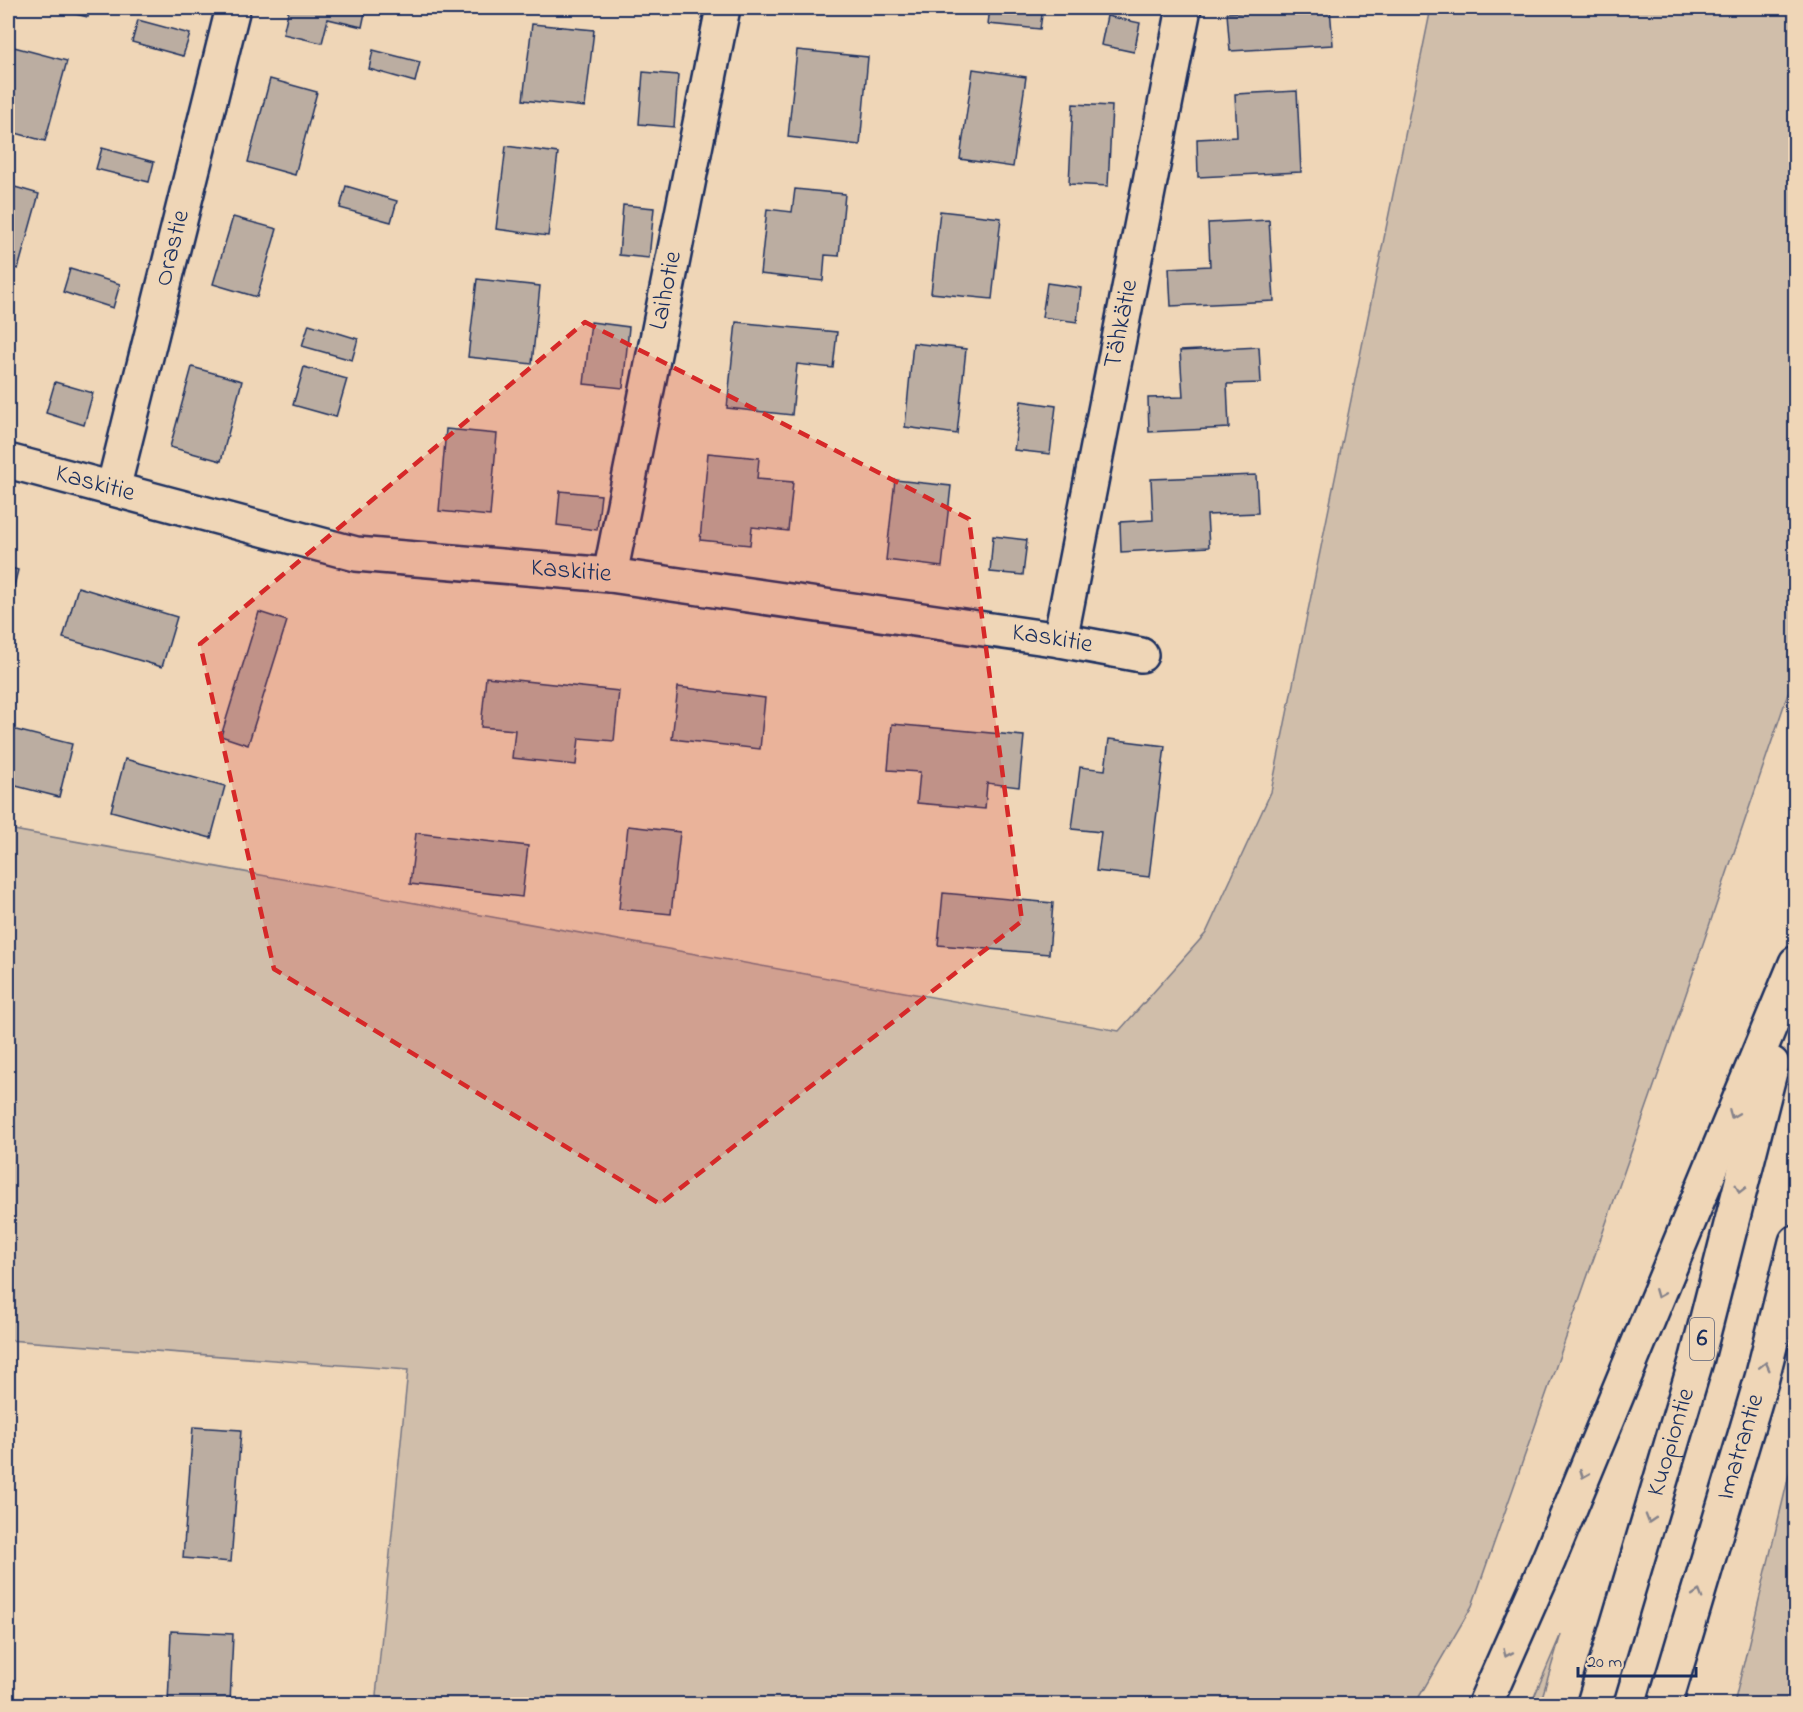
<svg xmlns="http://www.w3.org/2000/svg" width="1803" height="1712" font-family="'Indie Flower',sans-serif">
  <rect width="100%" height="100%" fill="#efd6b7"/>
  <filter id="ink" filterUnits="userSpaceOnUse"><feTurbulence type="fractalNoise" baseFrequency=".0167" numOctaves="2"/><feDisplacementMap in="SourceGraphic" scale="12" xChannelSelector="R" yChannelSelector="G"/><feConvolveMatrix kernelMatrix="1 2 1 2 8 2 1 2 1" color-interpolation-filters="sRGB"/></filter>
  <g filter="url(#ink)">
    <g fill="#d0beaa" stroke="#767684" stroke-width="1.5">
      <polygon points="1431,8 1795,8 1795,673 1672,1035 1472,1606 1415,1704 402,1704 376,1696 408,1370 8,1340 8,829 1119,1031 1206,933 1271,792"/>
      <polygon points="1795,1450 1795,1704 1734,1704"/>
      <polygon points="1561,1634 1540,1704 1531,1704"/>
    </g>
    <g fill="#bbada1" stroke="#1b2f5e" stroke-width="1.5">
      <polygon points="51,8 90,8 88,17"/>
      <polygon points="289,8 366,8 362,27 328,19 322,43 283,34"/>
      <polygon points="990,8 1043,8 1040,29 988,24"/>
      <polygon points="1268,8 1330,8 1333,45 1230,51 1227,13 1269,11"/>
      <polygon points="1107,16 1140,23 1134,52 1101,45"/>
      <polygon points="138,20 190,34 183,56 132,42"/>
      <polygon points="532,24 594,30 585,107 523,100"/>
      <polygon points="14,47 67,61 45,141 8,131 8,73"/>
      <polygon points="373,50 420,62 415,82 369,69"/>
      <polygon points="797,50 868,57 860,145 788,137"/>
      <polygon points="973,69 1026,77 1013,167 960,159"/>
      <polygon points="643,72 678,75 674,127 639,124"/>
      <polygon points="270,79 317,92 295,175 248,162"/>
      <polygon points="1297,91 1301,172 1198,177 1197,139 1237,137 1235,94"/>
      <polygon points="1073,104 1112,106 1108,186 1069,184"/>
      <polygon points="506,146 558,153 548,236 496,229"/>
      <polygon points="102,148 154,162 149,182 96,169"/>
      <polygon points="8,185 39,194 18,269 8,266"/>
      <polygon points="346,186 397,201 391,222 340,208"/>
      <polygon points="795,189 845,194 839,256 825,255 823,281 760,274 767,209 792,212"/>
      <polygon points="623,205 654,208 649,258 619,255"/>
      <polygon points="940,211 1001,218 992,299 931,293"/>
      <polygon points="233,217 277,229 257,297 213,284"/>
      <polygon points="1269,220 1274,301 1171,306 1169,268 1210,266 1208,223"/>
      <polygon points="70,269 120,284 113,308 63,292"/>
      <polygon points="477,279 540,286 532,364 468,357"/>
      <polygon points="1047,283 1081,288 1077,322 1042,317"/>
      <polygon points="591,322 629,327 623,388 584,384"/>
      <polygon points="736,322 837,332 833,368 797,364 792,415 727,408"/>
      <polygon points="309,324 358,339 352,360 302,346"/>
      <polygon points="913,343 966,349 957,434 905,427"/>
      <polygon points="1259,347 1261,383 1227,384 1229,428 1149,432 1148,398 1183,397 1180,351"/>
      <polygon points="192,367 242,381 221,461 170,447"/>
      <polygon points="304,367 347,379 336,417 293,405"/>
      <polygon points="55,382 93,393 84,425 46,413"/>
      <polygon points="1021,401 1056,406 1050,454 1014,450"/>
      <polygon points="446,429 497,434 490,516 439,511"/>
      <polygon points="708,453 759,458 757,479 793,482 788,531 752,527 750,545 700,540"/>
      <polygon points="1256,475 1258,513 1207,515 1209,547 1121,552 1120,522 1153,520 1151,479"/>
      <polygon points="895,480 951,486 942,567 886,560"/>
      <polygon points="560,491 601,495 597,530 557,525"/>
      <polygon points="993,536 1027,540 1023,575 990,572"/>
      <polygon points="8,567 18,570 8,610"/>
      <polygon points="78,587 177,617 162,667 63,638"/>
      <polygon points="259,612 287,621 248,745 221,736"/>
      <polygon points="486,677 619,691 614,741 579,738 576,765 512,758 515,730 481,727"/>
      <polygon points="678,687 765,698 760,749 672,739"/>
      <polygon points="892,724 1024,736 1019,787 987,783 985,809 917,803 920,772 888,770"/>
      <polygon points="8,728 72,744 59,797 8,784"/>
      <polygon points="1109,739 1165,746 1149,877 1096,871 1101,832 1072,829 1080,767 1105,770"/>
      <polygon points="125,759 225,786 211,838 111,811"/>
      <polygon points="628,826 680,832 671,914 619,909"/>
      <polygon points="416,833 528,846 522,897 410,884"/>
      <polygon points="943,893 1053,903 1049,954 938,945"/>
      <polygon points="193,1427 241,1430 231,1562 183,1558"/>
      <polygon points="8,1609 10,1609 8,1649"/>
      <polygon points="171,1631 233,1634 230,1704 168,1704"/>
    </g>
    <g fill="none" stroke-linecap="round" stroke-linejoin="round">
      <defs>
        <g id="minor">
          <path id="s1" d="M8 461 356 554 610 575 1060 640 1141 655"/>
          <path id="s2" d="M113 489 233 8"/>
          <path id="s3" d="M610 575 723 8"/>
          <path id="s4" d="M1060 640 1184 8"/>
        </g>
        <g id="highway">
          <polyline points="1485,1704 1549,1559 1796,963"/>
          <path id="s5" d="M1594 1704 1697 1358 1772 1064"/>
          <path id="s6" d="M1665 1704 1762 1378 1796 1242"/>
        </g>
      </defs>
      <use href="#minor" stroke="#1b2f5e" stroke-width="38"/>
      <use href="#highway" stroke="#1b2f5e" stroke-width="38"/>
      <use href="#minor" stroke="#efd6b7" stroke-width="33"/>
      <use href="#highway" stroke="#efd6b7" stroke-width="33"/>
    </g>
    <defs><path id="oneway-chevron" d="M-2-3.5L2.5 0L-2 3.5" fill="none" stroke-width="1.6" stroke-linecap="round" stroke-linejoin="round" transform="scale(1.5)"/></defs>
    <g stroke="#85828a">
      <use href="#oneway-chevron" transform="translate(1733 1114) rotate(112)"/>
      <use href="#oneway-chevron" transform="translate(1740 1189) rotate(104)"/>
      <use href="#oneway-chevron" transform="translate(1659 1294) rotate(112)"/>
      <use href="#oneway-chevron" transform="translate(1765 1366) rotate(-76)"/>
      <use href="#oneway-chevron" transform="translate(1584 1474) rotate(112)"/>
      <use href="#oneway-chevron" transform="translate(1650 1519) rotate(107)"/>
      <use href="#oneway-chevron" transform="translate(1698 1594) rotate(-73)"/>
      <use href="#oneway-chevron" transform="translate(1507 1653) rotate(114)"/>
    </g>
  </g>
  <path fill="#d62828" fill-opacity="0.2" stroke="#d62828" stroke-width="4.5" stroke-dasharray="12 8" stroke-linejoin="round" d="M585 322 969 519 1022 921 660 1204 274 969 200 644Z"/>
  <g text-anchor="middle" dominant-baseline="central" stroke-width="4.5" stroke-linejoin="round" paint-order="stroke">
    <rect fill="#efd6b7" stroke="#5b6179" stroke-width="1.5" x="1690" y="1318" width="24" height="42" rx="4.5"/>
    <g font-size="24" font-weight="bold" fill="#1b2f5e">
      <text x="1702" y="1339">6</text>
    </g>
    <g font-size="26" fill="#1b2f5e" stroke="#efd6b7">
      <text stroke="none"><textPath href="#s2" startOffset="248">Orastie</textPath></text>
      <text stroke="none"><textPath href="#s3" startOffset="290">Laihotie</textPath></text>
      <text stroke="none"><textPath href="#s4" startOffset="322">Tähkätie</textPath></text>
      <text stroke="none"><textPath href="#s1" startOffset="90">Kaskitie</textPath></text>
      <text stroke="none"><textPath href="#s1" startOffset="576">Kaskitie</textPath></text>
      <text stroke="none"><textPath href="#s1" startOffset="1062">Kaskitie</textPath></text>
      <text stroke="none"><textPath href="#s5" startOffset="273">Kuopiontie</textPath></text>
      <text stroke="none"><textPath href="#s6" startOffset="268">Imatrantie</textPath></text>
    </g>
  </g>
  <rect width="1803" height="1712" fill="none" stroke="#efd6b7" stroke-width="30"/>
  <rect x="15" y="15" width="1773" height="1682" fill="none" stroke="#1b2f5e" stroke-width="2" filter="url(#ink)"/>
  <path d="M1578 1667v9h118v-9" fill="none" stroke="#1b2f5e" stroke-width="3"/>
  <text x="1587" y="1667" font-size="18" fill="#1b2f5e" stroke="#efd6b7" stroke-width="4.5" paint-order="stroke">20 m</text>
</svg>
